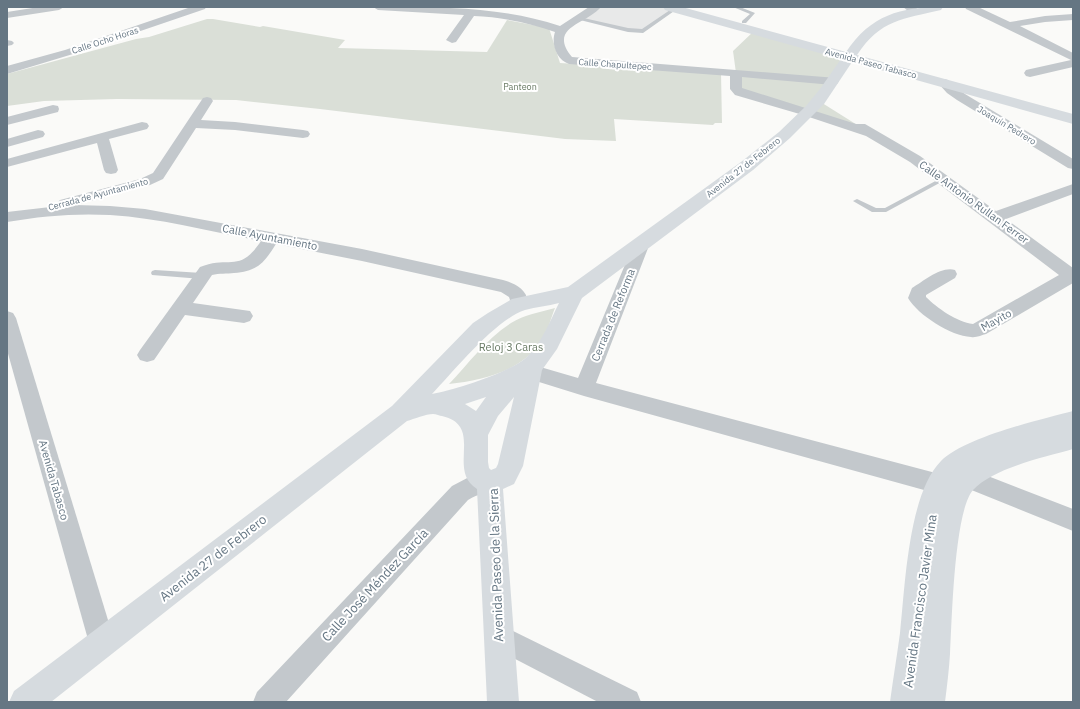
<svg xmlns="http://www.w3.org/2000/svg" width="1080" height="709" font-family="'IBM Plex Sans',sans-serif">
  <rect width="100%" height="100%" fill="#fafaf8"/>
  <polygon fill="#e8e9e9" points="597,7 667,7 674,9 645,30 628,29 580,18"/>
  <g fill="#dadfd7">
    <polygon points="207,19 213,19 260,27 263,26 345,40 338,48 487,52 507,20 549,28 560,63 721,73 722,123 715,123 713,125 614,119 616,141 565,139 320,109 236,100 117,99 44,101 7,106 7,74 136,39 149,37"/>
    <polygon points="754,31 849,57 819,101 870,133 744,94 736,73 733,51"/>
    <path d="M555 308C551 318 548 330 543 339 523 371 484 380 449 384 469 363 486 339 511 323 524 315 540 312 555 308Z"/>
  </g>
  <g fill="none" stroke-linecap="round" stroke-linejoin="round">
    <g fill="#c3c8cc" fill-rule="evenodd">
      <polygon points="733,7 740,7 755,13 746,23 742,23 742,21 750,14"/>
      <polygon points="673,8 677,9 643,33 628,32 576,19 579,17 628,28 642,29"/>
      <polygon points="943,177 946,179 945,180 886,212 872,212 853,201 857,199 876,208 885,208"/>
      <polygon points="155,270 202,273 206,276 202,279 152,275 151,273 152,271"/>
    </g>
    <g fill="#c3c8cc" fill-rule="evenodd">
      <polygon points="39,7 64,7 59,10 7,18 7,12"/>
      <polygon points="191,7 206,7 205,9 73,54 7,74 7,66 65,50"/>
      <path d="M373 7C436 7 500 6 560 26L589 7H601C587 24 547 27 572 57L837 78 839 81 837 84 833 85 742 77V88L856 124H865L920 156 996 211 1073 184V194L1006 219 1073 268V283L986 334C982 335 976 338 971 337 951 336 918 315 908 298L912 288C924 281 941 266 955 270L957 274 955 278 926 295V297C937 308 957 322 973 324L1059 275 910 162 866 136 803 115 735 95 730 89V76L569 64C556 60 551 43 555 32 530 23 501 17 474 16L456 42 452 43 446 40 464 15 378 10Z"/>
      <polygon points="903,7 915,7 921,12 920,14 912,14"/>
      <polygon points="965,7 978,7 1010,22 1045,16 1073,14 1073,20 1045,22 1020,26 1073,53 1073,67 1030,77 1026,76 1024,73 1026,70 1071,60 966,9"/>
      <polygon points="7,40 12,41 14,43 12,45 7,46"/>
      <polygon points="944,79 948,80 965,94 1073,159 1073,169 1068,168 957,100 947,93 938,83 940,80"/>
      <path d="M207 97 211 98 213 101 201 120 235 122 303 130 308 131 310 134 308 137 303 138 235 130 196 128 163 179 150 185 75 205 110 206 145 209 362 249 503 280C515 283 534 293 525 309L519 310 513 309 509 297 501 292 362 261 276 244C264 263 258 271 234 273 227 274 219 273 212 275L193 303 250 311 253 316 250 321 244 323 185 315 154 360 147 362 140 360 137 355 140 350 200 267C230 255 239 274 261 241 211 232 161 218 110 215 76 213 41 216 7 222V212L59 206 57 203 60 200 140 179 153 173 203 98Z"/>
      <polygon points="53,105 58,106 59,109 58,112 7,125 7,117"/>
      <polygon points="142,122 147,123 149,126 147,129 109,139 118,170 116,173 111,174 106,173 104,170 97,143 7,167 7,159"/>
      <polygon points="38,130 43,131 45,134 43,137 7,147 7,139"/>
      <polygon points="642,238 648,239 650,243 596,383 947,476 946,474 949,467 957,464 1073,509 1073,531 964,487 961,495 953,498 584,396 523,377 520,372 523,367 530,364 578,378 634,243 636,239"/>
      <polygon points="7,311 13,313 16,318 115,643 111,652 102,656 93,652 89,643 7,350"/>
      <path d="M490 473 498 476 501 483 498 490C486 494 479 493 468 500L286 702H253L257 692 452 486 473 475Z"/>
      <polygon points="499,624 637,692 641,702 598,702 490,646 486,637 490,628"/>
    </g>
    <g fill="#d6dbdf" fill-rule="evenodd">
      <path d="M663 7H682L846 52C871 15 900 7 943 7L941 10C903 19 881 19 857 55L1073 114V124L852 62 824 104 790 138 753 170 582 298 557 349 542 370 523 466 514 484 503 489 519 702H487L477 489C446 470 485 426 442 416 440 416 436 414 433 414 426 414 414 419 407 421L51 702H9L14 691 392 406 473 323 488 313 512 299 568 287 741 162 779 132 806 106 820 89 841 59 665 10ZM559 303C550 321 542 342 528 356 512 372 455 390 432 394 455 370 495 320 525 310 536 307 548 306 559 303ZM486 397 476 411 465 404ZM514 397 498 464 496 468 491 470 489 468 488 462V435L498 416Z"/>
      <path d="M1073 411V449C1045 457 993 468 973 490 954 512 952 621 950 654 949 670 947 686 945 702H890C893 679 897 656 900 633 905 588 908 494 941 461 965 437 1039 420 1073 411Z"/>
    </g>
  </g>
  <g text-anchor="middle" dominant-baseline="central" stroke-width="4" stroke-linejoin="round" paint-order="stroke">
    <g font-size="9" fill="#657683" stroke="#fff">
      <text transform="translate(105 40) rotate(-18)">Calle Ocho Horas</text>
      <text transform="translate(871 63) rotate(15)">Avenida Paseo Tabasco</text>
      <text transform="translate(615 64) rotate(4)">Calle Chapultepec</text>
      <text transform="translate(1007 125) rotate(31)">Joaquín Pedrero</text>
      <text transform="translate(743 167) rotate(-38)">Avenida 27 de Febrero</text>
      <text transform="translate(98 194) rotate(-15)">Cerrada de Ayuntamiento</text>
    </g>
    <g font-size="9" fill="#687a64" stroke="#fff">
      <text x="520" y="86">Panteon</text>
    </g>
    <g font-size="11" fill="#657683" stroke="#fff">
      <text transform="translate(974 202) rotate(36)">Calle Antonio Rullan Ferrer</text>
      <text transform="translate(270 237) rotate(11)">Calle Ayuntamiento</text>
      <text transform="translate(613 315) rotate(-68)">Cerrada de Reforma</text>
      <text transform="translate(996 320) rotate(-29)">Mayito</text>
      <text transform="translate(54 480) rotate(74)">Avenida Tabasco</text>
    </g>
    <g font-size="11" fill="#687a64" stroke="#fff">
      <text x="511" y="347">Reloj 3 Caras</text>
    </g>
    <g font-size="13" fill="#657683" stroke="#fff">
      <text transform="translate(213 558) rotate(-38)">Avenida 27 de Febrero</text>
      <text transform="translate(496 565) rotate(-92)">Avenida Paseo de la Sierra</text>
      <text transform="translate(375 585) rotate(-47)">Calle José Méndez García</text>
      <text transform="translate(920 601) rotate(-82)">Avenida Francisco Javier Mina</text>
    </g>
  </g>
  <rect width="1080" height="709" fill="none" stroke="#657683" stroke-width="16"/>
</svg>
